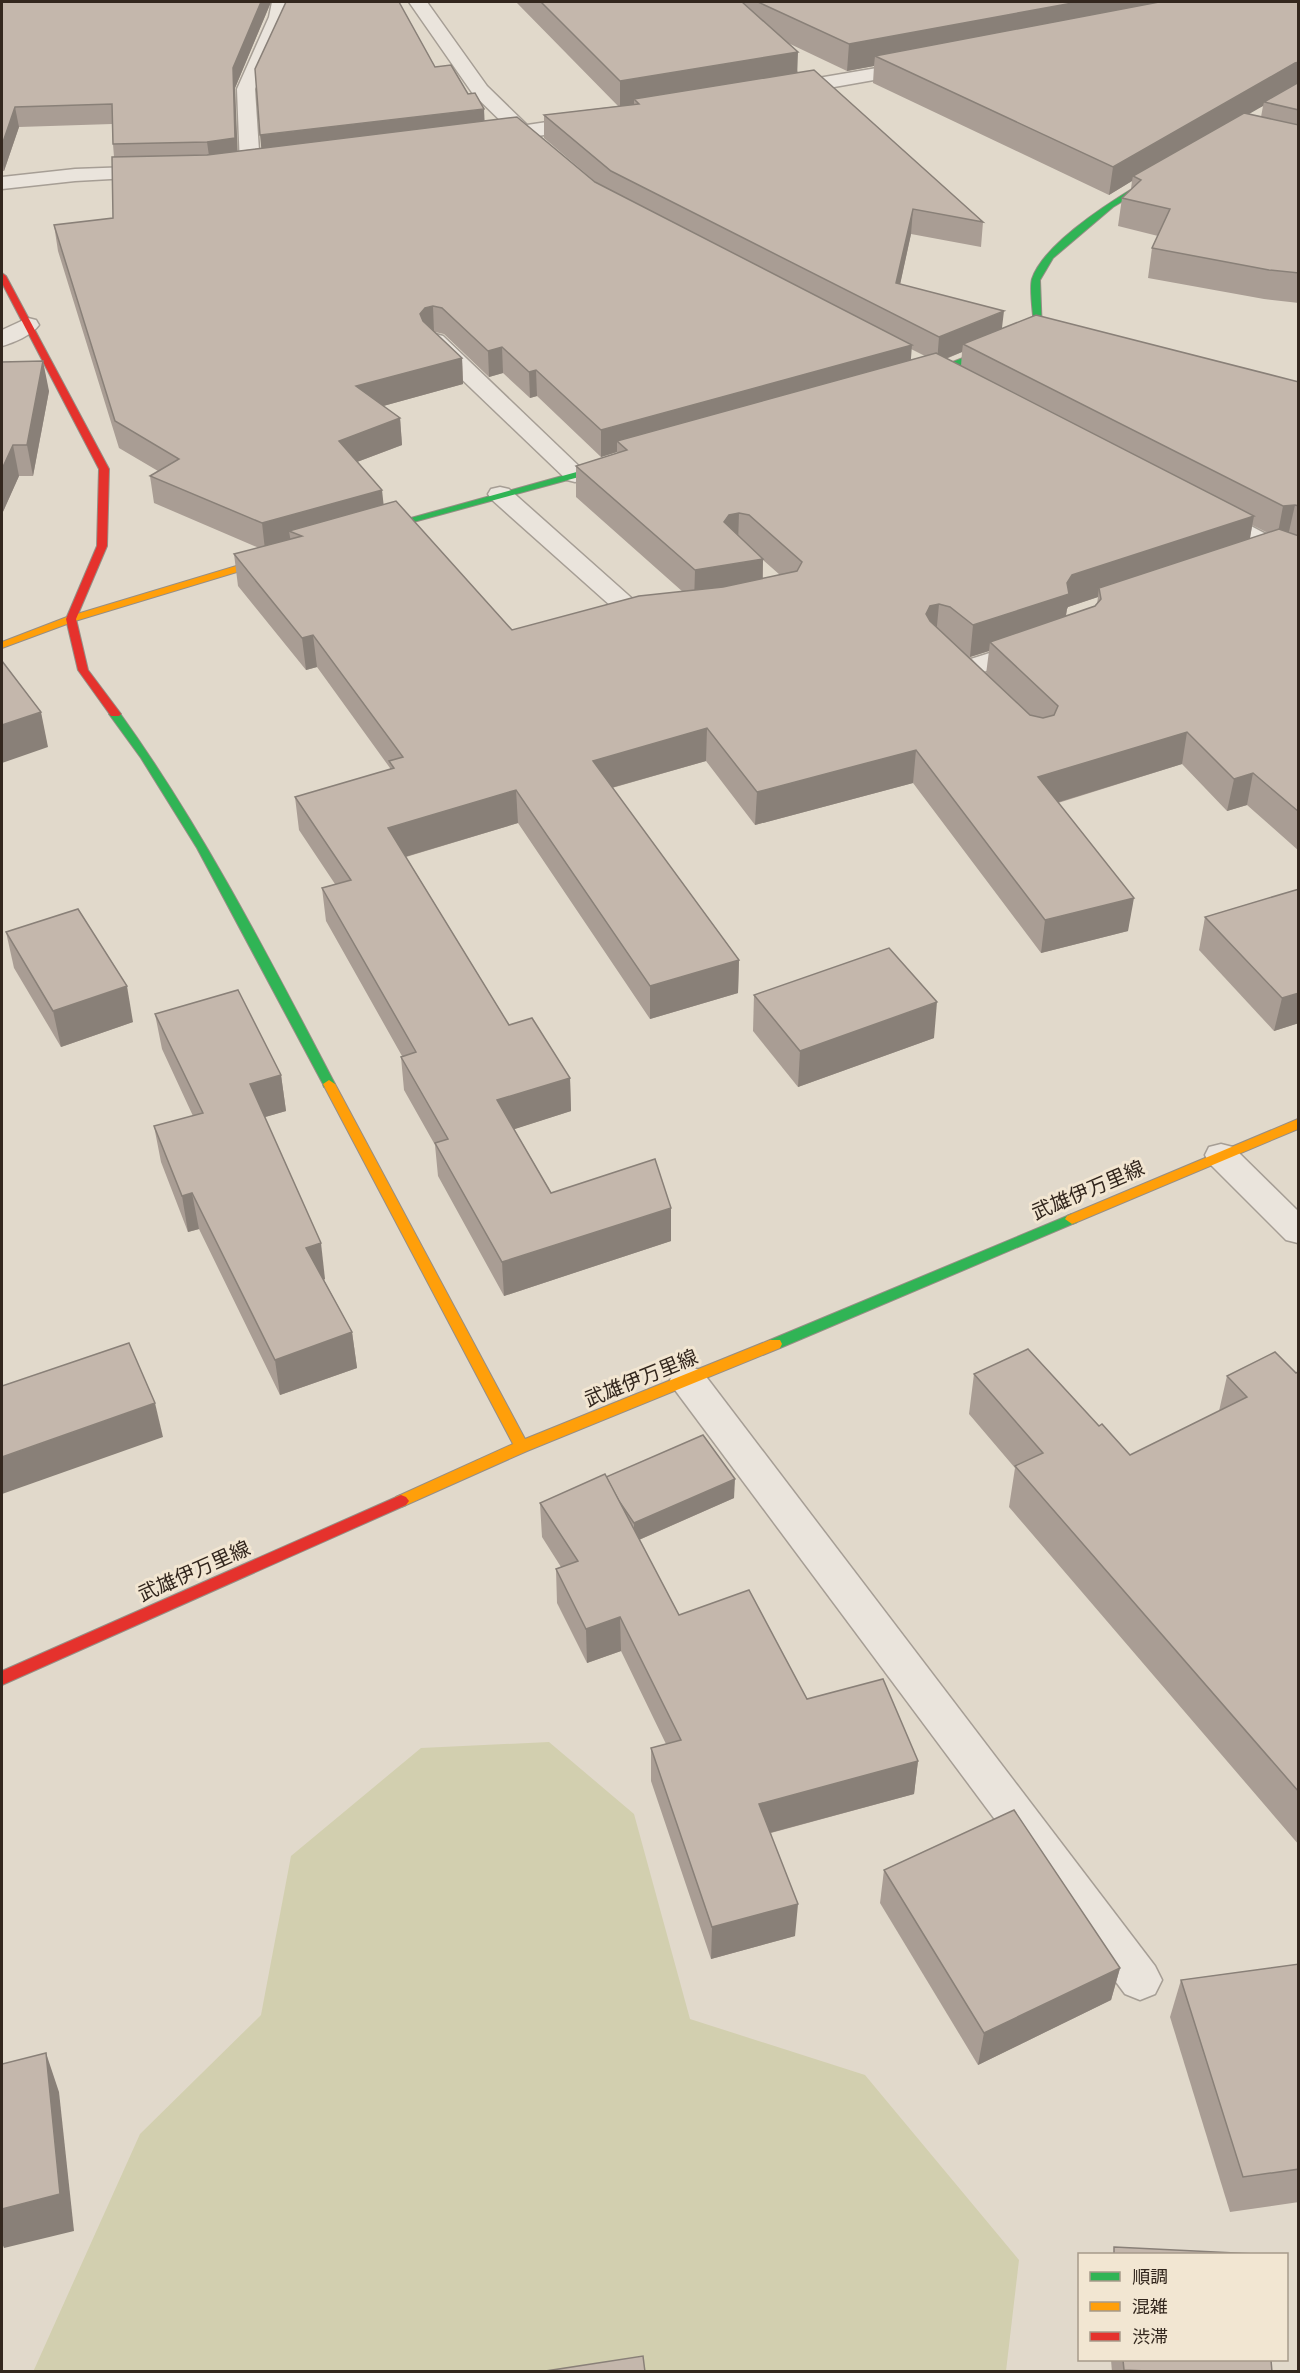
<svg xmlns="http://www.w3.org/2000/svg" width="1300" height="2373" font-family="Bitter,'Noto Sans JP',serif">
  <rect width="100%" height="100%" fill="#e1d9cb"/>
  <polygon fill="#d2cfaf" points="549,1742 634,1814 690,2019 865,2075 1019,2260 1006,2371 33,2372 140,2134 261,2015 291,1856 421,1748"/>
  <g fill="none" stroke-linecap="round" stroke-linejoin="round">
    <defs>
      <g id="street">
        <polygon points="272,2 290,2 287,17 255,89 260,166 257,170 243,170 240,166 237,89 269,17"/>
        <path d="M409 2H427L487 86 527 125 587 116 594 118 597 122 594 126 587 128 538 136 545 144 542 148C530 151 526 146 518 138L490 143 483 141 480 137 483 133 508 128 473 94Z"/>
        <polygon points="918,61 925,63 927,67 925,71 783,96 776,94 774,90 776,86 783,84"/>
        <polygon points="158,166 165,168 168,172 165,176 75,181 2,189 2,177 75,169"/>
        <path d="M28 318 36 320 39 325C32 335 13 343 2 346V330Z"/>
        <polygon points="435,334 443,336 583,470 587,475 583,480 575,482 567,480 427,346 424,341 427,336"/>
        <polygon points="500,487 509,489 645,610 658,608 667,611 671,616 667,621 639,626 630,623 491,499 488,494 491,489"/>
        <polygon points="1210,507 1219,509 1298,551 1298,568 1289,566 1201,519 1198,514 1201,509"/>
        <polygon points="1031,640 1040,642 1044,648 1040,654 964,678 955,676 951,670 955,664"/>
        <polygon points="1221,1144 1233,1147 1298,1211 1298,1243 1286,1240 1209,1163 1205,1155 1209,1147"/>
        <polygon points="688,1367 701,1370 1155,1966 1162,1980 1155,1994 1140,2000 1125,1994 675,1390 670,1380 675,1370"/>
      </g>
      <g id="fast">
        <path d="M1159 173 1166 175 1113 207 1053 258 1040 280 1042 333 918 382H912V378L1034 330C1034 317 1029 290 1032 279 1045 240 1124 193 1159 173Z"/>
        <polygon points="620,460 625,463 623,465 373,533 369,534 364,531"/>
        <path d="M115 711 119 712C203 829 268 956 335 1084L334 1087H324L323 1084 197 848 141 758 109 714Z"/>
        <polygon points="1072,1214 1079,1219 1077,1222 780,1348 770,1348 768,1344 770,1340"/>
      </g>
      <g id="slow">
        <polygon points="279,553 283,554 283,558 75,621 2,648 2,642 67,617"/>
        <polygon points="329,1080 335,1084 525,1439 770,1340 780,1340 782,1344 780,1348 527,1451 406,1505 401,1507 396,1505 393,1501 396,1497 513,1444 323,1084"/>
        <polygon points="1298,1119 1298,1129 1077,1222 1072,1224 1065,1219 1067,1216"/>
      </g>
      <g id="jam">
        <polygon points="2,273 6,276 109,469 107,546 76,619 88,670 121,714 119,716 111,716 78,670 66,619 97,546 99,469 2,283"/>
        <polygon points="401,1495 406,1497 409,1501 406,1505 2,1685 2,1671"/>
      </g>
    </defs>
    <use href="#street" stroke="#a69e95" stroke-width="3"/>
    <use href="#fast" stroke="#968e85" stroke-width="2"/>
    <use href="#slow" stroke="#968e85" stroke-width="2"/>
    <use href="#jam" stroke="#968e85" stroke-width="2"/>
    <use href="#street" fill="#eae4dc" fill-rule="evenodd"/>
    <use href="#fast" fill="#30b455" fill-rule="evenodd"/>
    <use href="#slow" fill="#ff9f0a" fill-rule="evenodd"/>
    <use href="#jam" fill="#e5322d" fill-rule="evenodd"/>
  </g>
  <g fill="#a99d94" fill-rule="evenodd">
    <path d="M2 2H271L235 88 237 151 261 148 435 67 485 121 598 184 544 138V115L618 106 516 2H1299V303L1264 299 1148 278 1152 248 1158 236 1118 226 1122 198 1131 189 1132 181 1109 195 873 83 874 66 847 71 788 43 798 73 983 222 981 247 911 234 900 284 1002 328 1299 382V851L1247 805 1227 811 1182 764 1058 803 1128 931 1041 953 913 783 755 825 706 761 612 788 739 960 738 993 650 1019 518 823 406 857 509 1025 570 1078 571 1111 514 1129 551 1193 671 1241 504 1296 438 1176 435 1145 404 1090 401 1057 402 1056 326 921 322 888 335 884 299 830 295 797 390 770V768L317 667 306 670 238 586 234 554 259 548 154 503 150 476 158 471 119 448 58 251 54 225 113 218 114 157 113 144 112 124 19 127 4 171H2ZM1263 106 1261 117 1248 114 1258 108ZM435 332 444 334 489 377 503 373 530 398 537 396 601 457 617 452V453L576 466V497L683 592 512 630 384 505 357 462 402 445 400 418 383 406 463 384 462 358ZM911 349 925 356 910 360ZM962 352 961 366 946 359ZM1252 525 1268 533 1250 539ZM763 560 780 575 763 578ZM1098 597 1097 604 1095 606 1066 616 1067 609 1068 607ZM989 651 986 674 970 657Z"/>
    <polygon points="2,362 49,391 33,476 19,476 2,514"/>
    <polygon points="1299,889 1299,1023 1274,1031 1199,950 1205,917"/>
    <polygon points="6,932 133,1022 61,1047 14,968"/>
    <polygon points="754,995 934,1038 798,1087 753,1031"/>
    <polygon points="155,1014 281,1075 286,1111 265,1117 325,1279 324,1280 352,1332 357,1368 280,1395 199,1229 188,1232 161,1162 154,1126 193,1116 162,1049"/>
    <polygon points="1299,1371 1299,1845 1009,1507 1015,1468 969,1414 974,1374 1099,1426 1130,1455 1219,1411 1227,1376 1296,1373"/>
    <polygon points="606,1477 734,1498 639,1540 679,1615 807,1699 918,1761 914,1794 771,1833 795,1936 711,1959 651,1781 651,1748 666,1744 621,1651 587,1663 557,1603 556,1569 561,1567 542,1537 540,1503"/>
    <polygon points="884,1870 1120,1968 1111,2000 978,2065 880,1903"/>
    <polygon points="1299,1964 1299,2202 1230,2212 1170,2017 1181,1980"/>
    <polygon points="1111,2360 1271,2360 1272,2372 1112,2372"/>
  </g>
  <g fill="#898078">
    <polygon points="261,2 271,2 235,88 238,159 210,163 207,142 233,68"/>
    <polygon points="1078,2 1216,2 875,56 874,66 847,71 849,44"/>
    <polygon points="798,52 797,79 634,99 634,106 620,108 620,81"/>
    <polygon points="1299,62 1299,88 1264,102 1263,106 1138,178 1133,176 1132,181 1109,195 1113,167 1295,63"/>
    <polygon points="15,107 19,127 4,171 2,159 2,145"/>
    <polygon points="484,109 485,129 262,156 260,135"/>
    <polygon points="913,209 911,234 895,308 896,283"/>
    <polygon points="433,306 434,332 426,334 420,314 425,308"/>
    <polygon points="1004,311 1001,336 963,344 962,352 937,362 939,337"/>
    <polygon points="912,345 910,371 617,441 617,452 601,457 601,430"/>
    <polygon points="502,347 503,373 489,377 488,351"/>
    <polygon points="462,358 463,384 358,413 356,386"/>
    <polygon points="43,361 49,391 33,476 27,445"/>
    <polygon points="536,370 537,396 530,398 529,372"/>
    <polygon points="400,418 402,445 341,468 339,441"/>
    <polygon points="13,445 19,476 2,514 2,469"/>
    <polygon points="382,490 385,517 289,531 291,543 265,550 262,523"/>
    <polygon points="1295,505 1288,536 1277,538 1283,506"/>
    <polygon points="739,513 738,544 724,522 729,515"/>
    <polygon points="1254,516 1248,548 1099,588 1098,597 1068,607 1067,609 1064,625 990,642 989,651 970,657 973,625 1067,583 1072,575"/>
    <polygon points="763,559 762,591 694,602 695,570"/>
    <polygon points="939,604 936,636 926,614 930,606"/>
    <polygon points="313,635 317,667 306,670 302,638"/>
    <polygon points="41,712 48,747 2,763 2,725"/>
    <polygon points="707,728 706,761 593,793 593,761"/>
    <polygon points="1187,732 1182,764 1033,810 1038,777"/>
    <polygon points="916,750 913,783 755,825 757,792"/>
    <polygon points="1253,773 1247,805 1227,811 1234,779"/>
    <polygon points="516,790 518,823 391,861 388,828"/>
    <polygon points="1134,898 1128,931 1041,953 1045,920"/>
    <polygon points="739,960 738,993 650,1019 650,986"/>
    <polygon points="127,986 133,1022 61,1047 53,1011"/>
    <polygon points="1299,993 1299,1023 1274,1031 1282,998"/>
    <polygon points="937,1002 934,1038 798,1087 800,1051"/>
    <polygon points="281,1075 286,1111 255,1120 250,1084"/>
    <polygon points="570,1078 571,1111 499,1134 497,1100"/>
    <polygon points="192,1193 199,1229 188,1232 182,1196"/>
    <polygon points="671,1208 671,1241 504,1296 502,1262"/>
    <polygon points="321,1243 325,1279 311,1284 306,1248"/>
    <polygon points="352,1332 357,1368 280,1395 275,1360"/>
    <polygon points="155,1403 163,1437 2,1494 2,1457"/>
    <polygon points="735,1479 734,1498 634,1542 634,1523"/>
    <polygon points="620,1617 621,1651 587,1663 586,1629"/>
    <polygon points="918,1761 914,1794 758,1836 759,1804"/>
    <polygon points="798,1904 795,1936 711,1959 712,1927"/>
    <polygon points="1120,1968 1111,2000 978,2065 984,2033"/>
    <polygon points="46,2053 59,2092 74,2231 4,2248 2,2243 2,2209"/>
  </g>
  <g fill="#c4b7ac" stroke="#898078" stroke-width="1.5">
    <polygon points="2,2 261,2 233,68 235,138 207,142 113,144 112,104 15,107 2,145"/>
    <polygon points="286,2 399,2 435,67 451,65 468,94 475,93 484,109 260,135 255,69"/>
    <polygon points="541,2 742,2 798,52 620,81"/>
    <polygon points="758,2 1078,2 849,44"/>
    <polygon points="1159,2 1299,2 1299,62 1295,63 1113,167 875,56"/>
    <polygon points="814,70 983,222 913,209 896,283 1004,311 939,337 611,171 544,115 639,104 634,99"/>
    <polygon points="1299,82 1299,110 1264,102"/>
    <polygon points="1244,113 1299,125 1299,273 1269,270 1152,248 1170,209 1122,198 1141,180 1133,176"/>
    <polygon points="517,117 595,182 912,345 601,430 536,370 529,372 502,347 488,351 442,308 433,306 425,308 420,314 423,321 462,358 356,386 400,418 339,441 382,490 262,523 150,476 179,459 115,421 54,225 113,218 112,157 207,155"/>
    <polygon points="1036,315 1299,382 1299,506 1295,505 1283,506 963,344"/>
    <polygon points="936,353 1254,516 1072,575 1067,583 1069,594 973,625 950,607 939,604 930,606 926,614 930,621 1030,715 1043,718 1054,715 1058,706 990,642 1095,606 1101,599 1099,588 1279,529 1299,536 1299,812 1253,773 1234,779 1187,732 1038,777 1134,898 1045,920 916,750 757,792 707,728 593,761 739,960 650,986 516,790 388,828 509,1025 532,1018 570,1078 497,1100 551,1193 655,1159 671,1208 502,1262 435,1143 448,1139 401,1057 416,1052 322,888 351,880 295,797 394,768 389,761 403,757 313,635 302,638 234,554 302,536 289,531 396,501 512,630 639,596 723,587 797,571 802,562 749,515 739,513 729,515 724,522 763,559 695,570 576,466 627,450 617,441"/>
    <polygon points="43,361 27,445 13,445 2,469 2,362"/>
    <polygon points="2,661 41,712 2,725"/>
    <polygon points="1299,889 1299,993 1282,998 1205,917"/>
    <polygon points="78,909 127,986 53,1011 6,932"/>
    <polygon points="889,948 937,1002 800,1051 754,995"/>
    <polygon points="238,990 281,1075 250,1084 321,1243 306,1248 352,1332 275,1360 192,1193 182,1196 154,1126 203,1113 155,1014"/>
    <polygon points="129,1343 155,1403 2,1457 2,1386"/>
    <polygon points="1028,1349 1099,1426 1102,1424 1130,1455 1247,1397 1227,1376 1275,1352 1296,1373 1299,1371 1299,1792 1015,1466 1043,1453 974,1374"/>
    <polygon points="703,1435 735,1479 634,1523 619,1501 606,1477"/>
    <polygon points="605,1474 679,1615 749,1590 807,1699 883,1679 918,1761 759,1804 798,1904 712,1927 651,1748 681,1740 620,1617 586,1629 556,1569 578,1561 540,1503"/>
    <polygon points="1014,1810 1120,1968 984,2033 884,1870"/>
    <polygon points="1299,1964 1299,2169 1243,2177 1181,1980"/>
    <polygon points="46,2053 60,2194 2,2209 2,2064"/>
    <polygon points="1114,2247 1256,2254 1257,2254 1114,2254"/>
    <polygon points="643,2356 645,2372 546,2372 546,2371"/>
    <polygon points="1123,2360 1271,2360 1272,2372 1171,2372 1124,2370"/>
  </g>
  <g text-anchor="middle" dominant-baseline="central" stroke-width="6" stroke-linejoin="round" paint-order="stroke">
    <g font-size="20" fill="#33271e" stroke="#f2e6d2">
      <text transform="translate(1088 1190) rotate(-23)">武雄伊万里線</text>
      <text transform="translate(641 1378) rotate(-22)">武雄伊万里線</text>
      <text transform="translate(194 1571) rotate(-24)">武雄伊万里線</text>
    </g>
  </g>
  <rect width="1300" height="2373" fill="none" stroke="#33271e" stroke-width="6"/>
  <rect x="1078" y="2253" width="210" height="108" fill="#f2e6d2" stroke="#a69a8a" stroke-width="1.5"/>
  <rect x="1090" y="2272" width="30" height="9" fill="#30b455" stroke="#a69a8a" stroke-width="1.5"/>
  <text x="1132" y="2283" font-size="18" fill="#33271e">順調</text>
  <rect x="1090" y="2302" width="30" height="9" fill="#ff9f0a" stroke="#a69a8a" stroke-width="1.5"/>
  <text x="1132" y="2313" font-size="18" fill="#33271e">混雑</text>
  <rect x="1090" y="2332" width="30" height="9" fill="#e5322d" stroke="#a69a8a" stroke-width="1.5"/>
  <text x="1132" y="2343" font-size="18" fill="#33271e">渋滞</text>
</svg>
